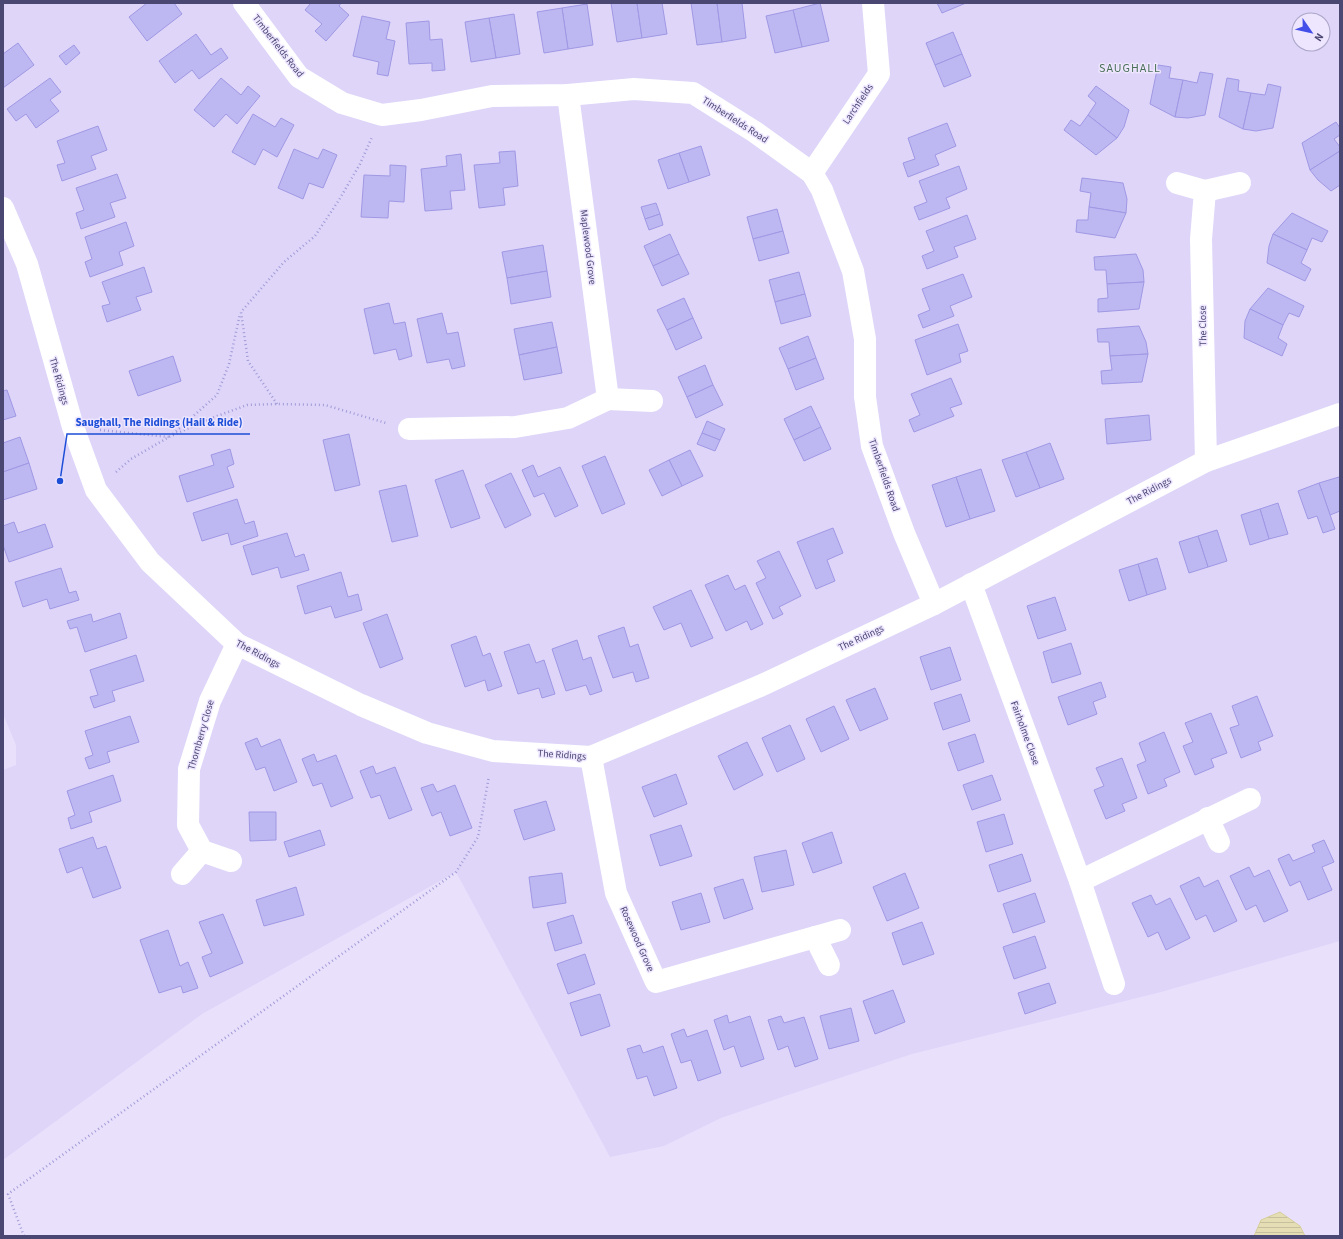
<svg xmlns="http://www.w3.org/2000/svg" width="1343" height="1239" font-family="'Source Sans 3',sans-serif">
  <defs>
    <pattern id="water-rules" width="6" height="5" patternUnits="userSpaceOnUse"><rect width="6" height="5" fill="#e5deb5"/><path d="M0 2.5h6" fill="none" stroke="#c6c09f"/></pattern>
  </defs>
  <rect width="100%" height="100%" fill="#e9e0fc"/>
  <path fill="#ded5f9" fill-rule="evenodd" d="M3 3H1340V941L1161 992 912 1054 785 1096 721 1118 664 1146 610 1157 456 872 202 1014 3 1160V770L16 765V745L3 714ZM1299 20H1323V44H1299Z"/>
  <polygon fill="url(#water-rules)" stroke="#d7cf9b" points="1280,1212 1300,1226 1305,1236 1254,1236 1261,1220"/>
  <g fill="#beb8f2" stroke="#9f98e4">
    <polygon points="147,3 174,3 182,14 147,41 129,17"/>
    <polygon points="311,3 341,3 339,6 349,15 326,41 315,31 322,24 305,10"/>
    <polygon points="611,3 637,3 642,38 617,42"/>
    <polygon points="637,3 662,3 667,34 642,38"/>
    <polygon points="691,3 717,3 722,42 697,45"/>
    <polygon points="717,3 742,3 746,38 722,42"/>
    <polygon points="820,3 829,41 802,47 793,10"/>
    <polygon points="937,3 966,3 942,13"/>
    <polygon points="587,4 593,45 568,49 562,8"/>
    <polygon points="562,8 568,49 544,53 537,12"/>
    <polygon points="793,10 802,47 775,53 766,16"/>
    <polygon points="514,14 520,54 496,58 489,18"/>
    <polygon points="362,16 390,22 386,39 395,41 388,76 377,74 379,62 353,56"/>
    <polygon points="489,18 496,58 471,62 465,22"/>
    <polygon points="429,21 430,40 442,39 445,70 432,71 432,63 409,64 406,23"/>
    <polygon points="953,32 962,54 935,65 926,43"/>
    <polygon points="196,34 211,55 221,48 228,58 199,79 192,70 175,83 159,61"/>
    <polygon points="18,43 34,65 3,88 3,54"/>
    <polygon points="74,45 80,53 66,65 59,56"/>
    <polygon points="962,54 971,76 944,87 935,65"/>
    <polygon points="1158,65 1171,67 1169,78 1183,80 1175,117 1150,104"/>
    <polygon points="1200,72 1213,74 1205,115 1188,118 1175,117 1183,80 1197,83"/>
    <polygon points="50,78 61,92 50,100 59,111 36,128 26,114 16,121 7,109"/>
    <polygon points="221,78 241,95 248,86 260,96 237,124 226,114 214,127 194,110"/>
    <polygon points="1227,78 1239,80 1238,91 1251,93 1243,129 1219,117"/>
    <polygon points="1268,84 1281,87 1273,128 1256,131 1243,129 1251,93 1265,95"/>
    <polygon points="1096,86 1129,110 1124,127 1117,138 1088,115 1096,103 1088,96"/>
    <polygon points="253,114 275,127 281,118 294,125 277,157 263,149 255,165 232,152"/>
    <polygon points="1088,115 1117,138 1096,155 1064,130 1071,120 1080,126"/>
    <polygon points="1336,122 1340,128 1340,135 1334,139 1340,147 1340,151 1310,170 1302,143"/>
    <polygon points="947,123 956,146 935,155 939,165 908,177 903,163 915,159 908,138"/>
    <polygon points="98,126 107,150 91,156 96,169 62,181 57,165 65,163 57,141"/>
    <polygon points="701,146 710,175 689,182 679,153"/>
    <polygon points="294,149 318,159 323,149 337,155 323,188 309,183 303,199 278,188"/>
    <polygon points="515,151 518,186 503,188 505,205 479,208 474,165 500,163 499,152"/>
    <polygon points="1340,151 1340,185 1331,191 1318,180 1310,170"/>
    <polygon points="679,153 689,182 668,189 658,160"/>
    <polygon points="461,154 465,190 450,191 452,209 425,211 421,169 447,166 446,156"/>
    <polygon points="390,165 406,166 404,202 389,201 388,218 361,217 364,175 390,176"/>
    <polygon points="959,166 967,189 946,198 950,208 919,220 914,207 927,202 919,181"/>
    <polygon points="117,174 126,198 110,203 115,217 81,229 76,213 84,210 76,188"/>
    <polygon points="1082,178 1123,183 1127,199 1126,213 1089,207 1091,193 1080,191"/>
    <polygon points="656,203 660,214 645,219 641,207"/>
    <polygon points="1089,207 1126,213 1115,238 1076,232 1077,220 1088,220"/>
    <polygon points="777,209 783,231 753,239 747,217"/>
    <polygon points="1292,213 1328,231 1322,242 1312,238 1307,250 1273,234"/>
    <polygon points="660,214 663,225 649,230 645,219"/>
    <polygon points="967,215 976,239 954,247 958,257 927,269 922,256 934,251 926,231"/>
    <polygon points="126,222 134,246 119,252 123,265 90,277 85,262 92,259 85,237"/>
    <polygon points="783,231 789,253 759,261 753,239"/>
    <polygon points="670,234 679,254 653,266 644,246"/>
    <polygon points="1273,234 1307,250 1301,263 1311,269 1305,281 1267,263 1269,246"/>
    <polygon points="543,245 547,271 507,278 502,252"/>
    <polygon points="679,254 689,274 662,286 653,266"/>
    <polygon points="1136,254 1143,270 1144,282 1107,284 1106,270 1095,270 1094,257"/>
    <polygon points="144,267 152,292 136,297 141,310 107,322 102,306 110,304 102,282"/>
    <polygon points="547,271 551,297 511,304 507,278"/>
    <polygon points="799,272 805,294 775,302 769,280"/>
    <polygon points="963,274 972,297 950,306 954,316 923,328 918,315 930,310 922,289"/>
    <polygon points="1144,282 1139,309 1098,312 1098,299 1108,298 1107,284"/>
    <polygon points="1268,288 1304,306 1299,317 1289,313 1283,325 1250,309"/>
    <polygon points="805,294 811,316 781,324 775,302"/>
    <polygon points="684,298 693,318 667,330 657,310"/>
    <polygon points="389,303 394,324 405,322 412,356 399,360 396,349 374,354 364,309"/>
    <polygon points="1250,309 1283,325 1278,338 1287,344 1282,356 1244,338 1245,321"/>
    <polygon points="442,313 447,334 458,332 465,366 452,369 449,359 427,363 417,319"/>
    <polygon points="693,318 702,338 676,350 667,330"/>
    <polygon points="552,322 557,347 519,355 514,329"/>
    <polygon points="958,324 968,351 959,354 961,362 927,375 915,340"/>
    <polygon points="1139,326 1146,342 1148,354 1110,356 1109,342 1098,342 1097,329"/>
    <polygon points="808,336 816,358 788,369 779,348"/>
    <polygon points="557,347 562,373 524,380 519,355"/>
    <polygon points="1148,354 1142,382 1102,384 1101,371 1112,370 1110,356"/>
    <polygon points="173,356 181,381 138,396 129,371"/>
    <polygon points="816,358 824,379 796,390 788,369"/>
    <polygon points="705,365 713,385 687,397 678,377"/>
    <polygon points="951,378 962,404 950,408 954,416 914,432 909,420 920,415 911,394"/>
    <polygon points="713,385 723,405 696,418 687,397"/>
    <polygon points="7,390 16,416 3,420 3,391"/>
    <polygon points="811,406 821,427 794,440 784,419"/>
    <polygon points="1149,415 1151,440 1107,444 1105,419"/>
    <polygon points="707,421 725,429 720,440 702,433"/>
    <polygon points="821,427 831,449 804,461 794,440"/>
    <polygon points="702,433 720,440 715,451 697,444"/>
    <polygon points="349,434 360,485 335,491 323,440"/>
    <polygon points="20,437 29,463 3,472 3,443"/>
    <polygon points="1050,443 1064,479 1040,488 1026,452"/>
    <polygon points="230,449 234,464 227,467 234,487 187,502 179,476 214,465 211,455"/>
    <polygon points="690,450 703,476 682,486 669,460"/>
    <polygon points="1026,452 1040,488 1016,497 1002,460"/>
    <polygon points="605,456 625,504 602,514 582,466"/>
    <polygon points="669,460 682,486 662,496 649,470"/>
    <polygon points="29,463 37,489 3,500 3,472"/>
    <polygon points="533,465 538,477 560,467 578,506 555,517 544,493 534,497 522,470"/>
    <polygon points="981,469 995,511 970,519 956,477"/>
    <polygon points="463,470 480,518 451,528 435,480"/>
    <polygon points="511,473 531,515 505,528 485,485"/>
    <polygon points="956,477 970,519 946,527 932,485"/>
    <polygon points="1339,477 1340,480 1340,511 1330,515 1319,483"/>
    <polygon points="1319,483 1335,529 1323,533 1317,516 1308,519 1298,491"/>
    <polygon points="406,485 418,536 392,542 379,491"/>
    <polygon points="237,499 245,524 254,521 258,536 231,545 228,533 202,541 193,513"/>
    <polygon points="1278,503 1288,534 1269,539 1260,509"/>
    <polygon points="1260,509 1269,539 1250,545 1241,515"/>
    <polygon points="14,522 18,533 45,524 53,547 9,562 3,545 3,526"/>
    <polygon points="833,528 843,553 827,560 835,581 816,589 797,542"/>
    <polygon points="1217,530 1227,561 1208,567 1198,536"/>
    <polygon points="287,533 295,557 304,554 309,570 281,578 278,567 252,575 243,546"/>
    <polygon points="1198,536 1208,567 1189,573 1179,542"/>
    <polygon points="779,551 801,596 779,607 783,614 773,619 756,583 766,578 757,561"/>
    <polygon points="1157,558 1166,589 1147,595 1138,564"/>
    <polygon points="1138,564 1147,595 1129,601 1119,570"/>
    <polygon points="61,568 69,593 76,591 79,600 50,609 47,599 23,607 15,582"/>
    <polygon points="341,572 348,597 358,594 362,610 335,618 331,606 305,614 297,586"/>
    <polygon points="728,575 735,590 745,585 763,624 751,630 747,621 726,631 705,585"/>
    <polygon points="691,590 713,638 691,647 681,623 664,630 653,607"/>
    <polygon points="1055,597 1066,630 1038,639 1027,606"/>
    <polygon points="120,613 127,638 85,652 77,627 70,629 67,621 91,614 93,622"/>
    <polygon points="387,614 403,659 380,668 363,623"/>
    <polygon points="624,627 630,647 638,644 649,678 636,682 633,672 613,678 598,636"/>
    <polygon points="476,636 483,656 490,653 502,686 488,691 485,680 465,687 451,645"/>
    <polygon points="577,640 583,660 591,657 602,691 590,695 586,685 566,691 552,649"/>
    <polygon points="1071,643 1081,674 1052,683 1043,652"/>
    <polygon points="529,644 536,663 544,660 555,694 542,698 539,688 518,694 504,652"/>
    <polygon points="950,647 961,680 931,690 920,657"/>
    <polygon points="136,655 144,681 112,691 115,701 94,708 90,697 98,695 90,670"/>
    <polygon points="1101,682 1106,697 1093,702 1097,714 1068,725 1058,697"/>
    <polygon points="875,688 888,719 860,731 846,700"/>
    <polygon points="961,694 970,721 943,730 934,703"/>
    <polygon points="1257,696 1273,736 1258,742 1261,750 1241,758 1230,728 1239,725 1232,706"/>
    <polygon points="834,706 849,739 821,752 806,719"/>
    <polygon points="1211,713 1227,753 1211,759 1214,767 1195,775 1183,746 1193,742 1185,723"/>
    <polygon points="130,716 139,742 107,752 110,762 89,769 85,758 93,755 85,731"/>
    <polygon points="790,725 805,759 777,772 762,738"/>
    <polygon points="1164,732 1180,772 1164,779 1167,786 1148,794 1137,765 1146,761 1139,743"/>
    <polygon points="975,734 984,762 958,771 948,743"/>
    <polygon points="257,738 261,747 280,739 297,782 274,791 265,767 256,770 245,743"/>
    <polygon points="747,742 763,775 734,790 718,756"/>
    <polygon points="314,754 317,762 336,755 353,798 331,807 322,783 313,786 302,759"/>
    <polygon points="1122,758 1137,798 1122,804 1125,811 1106,819 1094,790 1104,786 1096,768"/>
    <polygon points="373,766 376,774 395,767 412,810 389,819 380,795 371,798 360,771"/>
    <polygon points="676,774 687,804 654,817 642,787"/>
    <polygon points="113,775 121,801 89,812 92,822 71,829 68,818 75,815 67,791"/>
    <polygon points="992,775 1001,800 972,810 963,785"/>
    <polygon points="433,784 437,792 455,785 472,828 450,836 441,812 432,816 421,788"/>
    <polygon points="546,801 555,830 524,840 514,810"/>
    <polygon points="249,812 276,812 276,840 250,841"/>
    <polygon points="1004,814 1013,844 986,852 977,822"/>
    <polygon points="681,825 692,856 660,866 650,835"/>
    <polygon points="320,830 325,845 289,857 284,842"/>
    <polygon points="832,832 842,863 813,873 802,843"/>
    <polygon points="93,837 97,849 106,846 121,888 93,898 82,867 67,873 59,849"/>
    <polygon points="1324,840 1334,862 1322,867 1332,890 1308,900 1300,881 1290,886 1278,859 1289,854 1293,861 1315,852 1312,845"/>
    <polygon points="786,850 794,885 762,892 754,857"/>
    <polygon points="1022,854 1031,881 998,892 989,865"/>
    <polygon points="1249,867 1254,877 1269,870 1288,911 1264,922 1256,905 1246,910 1230,876"/>
    <polygon points="562,873 566,903 533,908 529,877"/>
    <polygon points="905,873 919,908 887,921 873,887"/>
    <polygon points="1199,877 1204,887 1218,880 1237,921 1214,932 1206,915 1196,920 1180,886"/>
    <polygon points="743,879 753,909 724,919 714,888"/>
    <polygon points="296,887 304,915 264,926 256,900"/>
    <polygon points="701,893 710,922 681,930 672,902"/>
    <polygon points="1035,893 1045,922 1013,933 1003,904"/>
    <polygon points="1151,895 1156,905 1170,898 1190,938 1166,950 1158,932 1148,937 1132,903"/>
    <polygon points="223,914 243,963 210,977 202,957 212,953 199,922"/>
    <polygon points="573,915 582,943 555,951 547,923"/>
    <polygon points="922,922 934,954 903,965 892,933"/>
    <polygon points="168,930 180,966 188,962 198,988 183,993 181,986 159,993 140,940"/>
    <polygon points="1035,936 1046,968 1014,979 1003,947"/>
    <polygon points="585,954 595,984 568,994 557,964"/>
    <polygon points="1049,983 1056,1003 1025,1014 1018,993"/>
    <polygon points="893,990 905,1022 875,1034 863,1001"/>
    <polygon points="600,994 610,1026 581,1036 570,1003"/>
    <polygon points="851,1008 859,1041 829,1049 820,1016"/>
    <polygon points="727,1015 729,1023 750,1016 764,1059 741,1067 734,1046 724,1050 714,1020"/>
    <polygon points="781,1016 784,1023 804,1017 818,1059 795,1067 788,1046 778,1050 768,1020"/>
    <polygon points="684,1029 687,1037 707,1030 721,1073 698,1081 691,1060 681,1063 671,1034"/>
    <polygon points="640,1045 643,1053 663,1046 677,1088 654,1096 647,1076 637,1079 627,1049"/>
  </g>
  <g fill="none" stroke-linecap="round" stroke-linejoin="round">
    <g stroke="#a19bd6" stroke-width="2.5" stroke-dasharray="1 3" stroke-linecap="butt">
      <polyline points="277,404 248,361 241,312 284,262 315,236 339,200 360,164 372,137"/>
      <polyline points="100,430 169,437"/>
      <polyline points="173,434 217,395 229,364 240,314"/>
      <polyline points="116,472 131,459 169,437 209,419 247,405 277,404 325,405 386,423"/>
      <polyline points="24,1236 8,1194 456,872 478,837 489,776"/>
    </g>
    <g stroke="#fff" stroke-width="22">
      <polyline points="244,3 299,77 342,103 382,115 421,110 492,96 568,95 634,89 693,93 755,132 812,173 822,190 853,271 865,339 865,397 872,446 904,533 934,604"/>
      <polyline points="812,173 879,74 873,3"/>
      <polyline points="1177,183 1205,191 1201,239 1206,461"/>
      <polyline points="1205,191 1240,183"/>
      <polyline points="3,208 27,264 73,427 96,490 150,562 237,644 361,705 427,733 493,751 591,757 760,686 934,604 1206,461 1340,414"/>
      <polyline points="608,399 652,401"/>
      <polyline points="409,429 515,427 568,418 608,399 568,95"/>
      <polyline points="971,584 1080,881 1114,984"/>
      <polyline points="591,757 616,893 656,982 840,930"/>
      <polyline points="1208,818 1219,842"/>
      <polyline points="231,861 202,851 188,825 189,769 210,701 237,644"/>
      <polyline points="182,874 202,851"/>
      <polyline points="1080,881 1250,799"/>
      <polyline points="815,937 829,965"/>
    </g>
  </g>
  <g text-anchor="middle" dominant-baseline="central" stroke-width="3" stroke-linejoin="round" paint-order="stroke">
    <g font-size="10" fill="#4a4773" stroke="#eee6ff">
      <text transform="translate(278 46) rotate(52)">Timberfields Road</text>
      <text transform="translate(858 104) rotate(-56)">Larchfields</text>
      <text transform="translate(735 120) rotate(33)">Timberfields Road</text>
      <text transform="translate(588 247) rotate(83)">Maplewood Grove</text>
      <text transform="translate(1203 326) rotate(-91)">The Close</text>
      <text transform="translate(59 381) rotate(74)">The Ridings</text>
      <text transform="translate(884 475) rotate(71)">Timberfields Road</text>
      <text transform="translate(1149 491) rotate(-28)">The Ridings</text>
      <text transform="translate(861 638) rotate(-25)">The Ridings</text>
      <text transform="translate(258 654) rotate(28)">The Ridings</text>
      <text transform="translate(1025 733) rotate(70)">Fairholme Close</text>
      <text transform="translate(201 735) rotate(-74)">Thornberry Close</text>
      <text transform="translate(562 755) rotate(4)">The Ridings</text>
      <text transform="translate(637 939) rotate(66)">Rosewood Grove</text>
    </g>
    <g font-size="12" letter-spacing="1" fill="#4a6f58" stroke="#eee6ff">
      <text x="1130" y="68">SAUGHALL</text>
    </g>
  </g>
  <path fill="none" stroke="#1d4ed8" stroke-width="1.5" d="M60 481L67 434H250"/>
  <circle fill="#1d4ed8" stroke="#eee6ff" stroke-width="1.5" cx="60" cy="481" r="4"/>
  <g font-size="11" text-anchor="middle" font-weight="bold" fill="#1d4ed8" stroke="#eee6ff" stroke-width="3" stroke-linejoin="round" paint-order="stroke">
    <text x="159" y="426">Saughall, The Ridings (Hail &amp; Ride)</text>
  </g>
  <rect width="1343" height="1239" fill="none" stroke="#4a4773" stroke-width="8"/>
  <g transform="translate(1311 32) rotate(124)"><circle r="19" fill="#eee6ff" stroke="#aca6c7"/>
  <path d="M0-3L7 15L0 10L-7 15Z" fill="#434fe8"/>
  <text y="-6" font-size="11" font-weight="bold" text-anchor="middle" fill="#4a4773">N</text>
  </g>
</svg>
